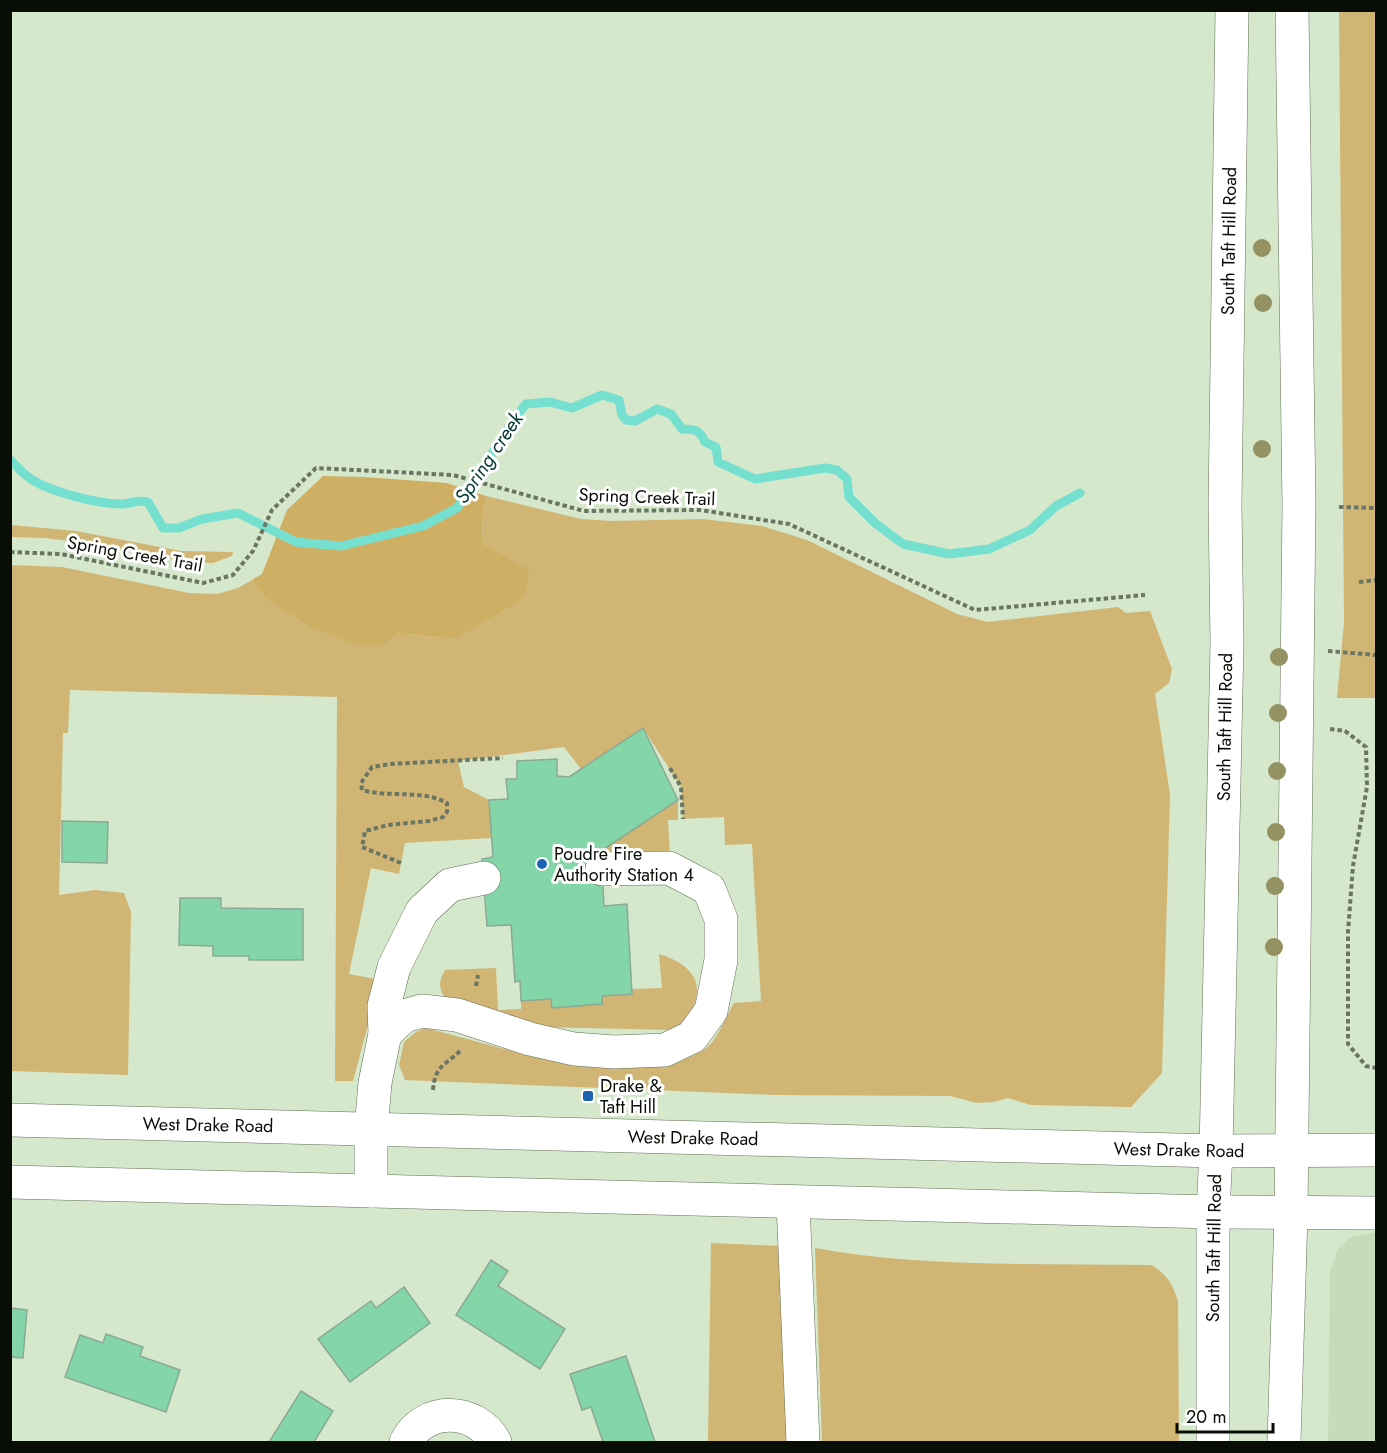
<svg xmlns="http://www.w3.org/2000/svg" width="1387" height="1453" font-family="Jost,sans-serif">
  <rect width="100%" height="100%" fill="#d5e8cb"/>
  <polygon fill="#c5dcb9" points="1376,1232 1376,1442 1328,1442 1330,1271 1338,1249 1351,1237"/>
  <g fill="#d0b575">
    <polygon points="1339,11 1376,11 1376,698 1337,698 1344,622"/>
    <path d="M486 496 581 519 612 521 703 519 762 526 807 540 957 614 988 622 1118 607 1126 613 1150 611 1172 669 1169 683 1155 694 1170 795 1162 1073 1131 1107 1031 1105 1008 1098 993 1102 977 1103 950 1096 775 1095 405 1080 399 1065 404 1042 416 1032 426 1028 534 1057 669 1063C717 1051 712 1042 734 1003L761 1001 752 844 725 845 724 817 683 819 681 787 643 728 581 769 564 747 458 761 464 787 489 800 492 838 405 843 399 874 371 868 349 974 380 980 353 1081H335L337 697 70 690 68 733H63L59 895 95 890 124 893 131 912 128 1075 11 1071V565L62 567 189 593 217 594 238 588 252 580 265 598 396 633 455 639 505 558 483 544 482 522Z"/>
    <polygon points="11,525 76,531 181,551 233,552 232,556 213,563 188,562 95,544 45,538 11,537"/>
    <polygon points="678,800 678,820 668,820 670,856 601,859 601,851"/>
    <path d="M659 954C672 958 683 963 691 973 706 991 690 1020 674 1030L537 1027 445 998C438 988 439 980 445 970L496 968 498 1010 521 1009V1001L551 999 553 1007 601 1004 602 996 631 994V989L662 988Z"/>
    <polygon points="711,1243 782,1246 790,1442 708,1442"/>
    <path d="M815 1248C925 1268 1039 1263 1151 1265 1167 1274 1172 1283 1178 1301L1179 1442H822Z"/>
  </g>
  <polygon fill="#cfaf63" points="323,476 364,477 447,483 486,496 482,522 483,544 529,570 526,591 519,601 455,639 396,633 383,645 358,645 314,629 265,598 252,580 262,574 287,510"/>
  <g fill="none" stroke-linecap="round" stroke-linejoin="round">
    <path stroke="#75dfd0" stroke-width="9" d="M10 460C16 465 21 472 27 476 45 491 98 504 121 504 130 504 138 499 148 502L163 528H179L202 519 238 513 296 542 341 546 423 526 457 508 514 419 526 404 550 402 572 408 602 395 619 400 622 415 626 420 635 421 657 409 671 414 682 429C695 429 700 430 705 442L716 447 718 462 755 479 825 468 837 470 847 479 849 497 875 523 903 544 949 554 989 549 1030 530 1056 506 1080 493"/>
  </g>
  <g fill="#84d5a8" stroke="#8aa997" stroke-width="1.5">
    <polygon points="643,728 678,800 601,851 604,906 627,904 632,994 602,996 602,1004 552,1008 551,999 521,1001 520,981 515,982 511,925 487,926 482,859 493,857 489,800 508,799 506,779 517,779 517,761 557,759 557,776 569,777"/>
    <polygon points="62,821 108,822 107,863 62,862"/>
    <polygon points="180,898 221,898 221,908 303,909 303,960 249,960 249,956 213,956 213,946 179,945"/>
    <polygon points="491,1260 508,1271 498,1286 565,1329 540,1369 456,1315"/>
    <polygon points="404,1287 430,1323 350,1382 318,1339 371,1301 376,1308"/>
    <polygon points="10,1308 27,1310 23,1358 10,1357"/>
    <polygon points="106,1334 143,1347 140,1356 180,1370 166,1412 65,1377 80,1335 103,1343"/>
    <polygon points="626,1356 655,1442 603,1442 591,1407 582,1410 570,1374"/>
    <polygon points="301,1391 333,1411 314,1442 269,1442"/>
  </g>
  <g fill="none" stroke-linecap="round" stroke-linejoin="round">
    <defs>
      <g id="minor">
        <polyline points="385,1034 384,1006 394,967 422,911 450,885 484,878"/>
        <polyline points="371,1191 371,1130 375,1083 385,1034 404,1016 422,1011 457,1015 530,1039 574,1049 614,1052 665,1050 692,1037 711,1011 721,960 721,919 709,889 669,868 602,869"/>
        <polyline points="793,1202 803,1442"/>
        <path d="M406 1442C424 1406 476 1407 495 1442"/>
      </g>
      <g id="major">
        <polyline points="10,1120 1216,1151 1376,1150"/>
        <polyline points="10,1182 1213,1212 1376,1213"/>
        <polyline points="1213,1442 1213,1212 1216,1151 1227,643 1225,505 1232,10"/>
        <polyline points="1284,1442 1291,1214 1299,505 1292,10"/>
      </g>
    </defs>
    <use href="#minor" stroke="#607057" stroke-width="34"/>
    <use href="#major" stroke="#607057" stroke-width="34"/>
    <g stroke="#6a7664" stroke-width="4" stroke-dasharray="4.5 3" stroke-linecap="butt">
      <polyline points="1339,507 1376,508"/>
      <polyline points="10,552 61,554 203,583 233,575 253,551 272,510 316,468 453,475 584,511 700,510 789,524 975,610 1145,595"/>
      <polyline points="1359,582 1376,580"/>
      <polyline points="1328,651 1376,655"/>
      <polyline points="1330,729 1345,731 1366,747 1367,787 1353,866 1348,932 1348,1044 1366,1066 1376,1068"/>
      <polyline points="670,768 681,787 683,819"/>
      <path d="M401 863 362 847 365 831 388 825 429 821 443 817 447 812V803C421 789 390 798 362 790L361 783 372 767 390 764 503 758"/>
      <polyline points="476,986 478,975"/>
      <path d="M433 1090C435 1066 444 1066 460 1051"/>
    </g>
    <use href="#minor" stroke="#fff" stroke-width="33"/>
    <use href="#major" stroke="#fff" stroke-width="33"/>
  </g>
  <g fill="#949162">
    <circle cx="1262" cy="248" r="9"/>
    <circle cx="1263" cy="303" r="9"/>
    <circle cx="1262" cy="449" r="9"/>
    <circle cx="1279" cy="657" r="9"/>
    <circle cx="1278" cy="713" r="9"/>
    <circle cx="1277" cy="771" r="9"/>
    <circle cx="1276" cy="832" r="9"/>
    <circle cx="1275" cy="886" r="9"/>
    <circle cx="1274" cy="947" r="9"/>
  </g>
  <g fill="#1d63b3" stroke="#fff" stroke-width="2">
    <circle cx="542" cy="864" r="6"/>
    <rect x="582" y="1090" width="12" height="12" rx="3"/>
  </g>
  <g text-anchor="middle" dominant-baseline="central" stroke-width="6" stroke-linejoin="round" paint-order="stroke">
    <g font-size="18" fill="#080e05" stroke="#fff">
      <text transform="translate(1229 241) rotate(-89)">South Taft Hill Road</text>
      <text transform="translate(647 497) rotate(2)">Spring Creek Trail</text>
      <text transform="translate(135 554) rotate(10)">Spring Creek Trail</text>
      <text transform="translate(1225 727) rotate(-89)">South Taft Hill Road</text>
      <text transform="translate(208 1125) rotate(1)">West Drake Road</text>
      <text transform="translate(693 1138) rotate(1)">West Drake Road</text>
      <text transform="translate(1179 1150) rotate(1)">West Drake Road</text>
      <text transform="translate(1214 1248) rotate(-89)">South Taft Hill Road</text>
    </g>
    <g font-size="18" fill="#080e05" stroke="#fff" text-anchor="start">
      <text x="554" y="854">Poudre Fire<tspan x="554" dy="21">Authority Station 4</tspan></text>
      <text x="600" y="1086">Drake &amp;<tspan x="600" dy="21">Taft Hill</tspan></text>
    </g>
    <g font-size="20" font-style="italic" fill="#053a34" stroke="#fff">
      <text transform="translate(489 458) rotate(-56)">Spring creek</text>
    </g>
  </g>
  <rect width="1387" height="1453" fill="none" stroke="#080e05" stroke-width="24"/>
  <path d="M1177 1423v9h96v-9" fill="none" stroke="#080e05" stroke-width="3"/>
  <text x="1186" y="1423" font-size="18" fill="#080e05" stroke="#ffffff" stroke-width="4.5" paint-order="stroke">20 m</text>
</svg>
